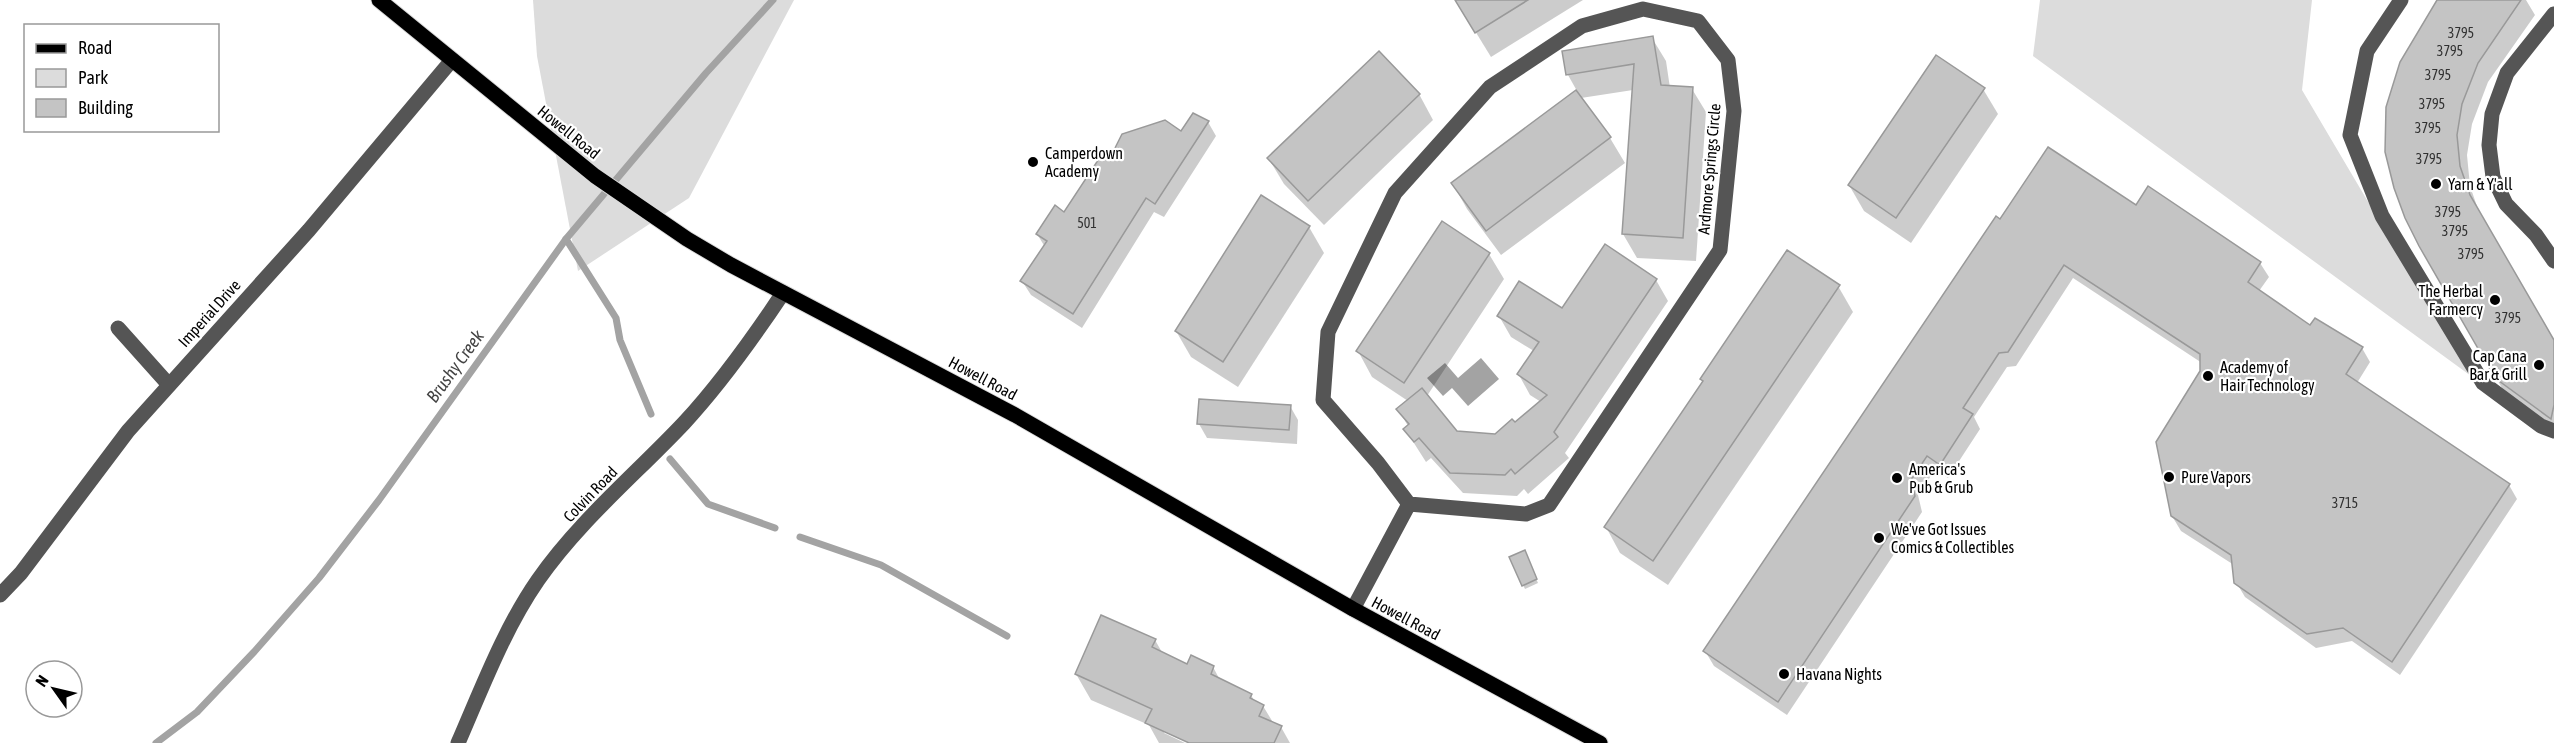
<svg xmlns="http://www.w3.org/2000/svg" width="2554" height="743" font-family="'Asap Condensed',sans-serif">
  <rect width="100%" height="100%" fill="#fff"/>
  <g fill="#dcdcdc">
    <polygon points="533,0 794,0 689,198 578,271 537,56"/>
    <polygon points="2040,0 2312,0 2302,90 2471,376 2033,56"/>
  </g>
  <polygon fill="#a3a3a3" points="1481,358 1499,379 1468,406 1452,388 1443,396 1427,378 1445,363 1458,378"/>
  <g fill="#0003">
    <polygon points="1456,0 1583,0 1491,57"/>
    <polygon points="2440,0 2526,0 2535,15 2488,82 2472,124 2467,155 2470,186 2480,215 2554,342 2554,431 2507,397 2406,218"/>
    <polygon points="1652,38 1666,61 1670,88 1692,89 1706,112 1696,261 1637,258 1623,234 1633,90 1581,98 1610,138 1625,163 1501,255 1467,209 1453,184 1577,91 1568,75 1564,52"/>
    <polygon points="1983,89 1998,114 1911,243 1864,211 1849,185"/>
    <polygon points="1419,94 1433,120 1324,225 1284,184 1269,159"/>
    <polygon points="1208,122 1216,136 1164,217 1154,212 1082,328 1031,295 1022,281 1045,247 1037,234 1065,214 1112,158"/>
    <polygon points="2136,207 2260,263 2269,277 2259,291 2310,327 2362,348 2370,362 2357,383 2509,485 2517,499 2400,675 2352,641 2316,648 2245,597 2236,582 2234,565 2181,531 2172,516 2202,372 2202,363 2073,278 2016,366 2007,367 1974,417 1980,429 1948,478 1935,470 1918,495 1922,512 1787,715 1714,666 1705,651 2000,221"/>
    <polygon points="1309,227 1324,253 1238,387 1191,357 1176,331"/>
    <polygon points="1489,254 1504,279 1427,396 1457,432 1496,436 1515,424 1541,402 1530,395 1519,375 1534,351 1511,337 1499,316 1562,310 1656,280 1668,301 1565,453 1569,458 1528,494 1524,489 1517,496 1463,493 1431,458 1426,462 1405,429 1408,426 1398,409 1408,401 1372,377 1358,351"/>
    <polygon points="1838,286 1853,312 1668,585 1620,553 1606,527"/>
    <polygon points="1290,406 1298,420 1297,444 1207,438 1199,424"/>
    <polygon points="1526,556 1538,583 1525,589 1523,585"/>
    <polygon points="1155,640 1163,654 1188,666 1213,667 1220,680 1251,695 1255,702 1263,706 1274,724 1281,727 1290,743 1193,743 1164,730 1164,733 1185,743 1159,743 1149,725 1091,700 1076,674"/>
  </g>
  <g fill="none" stroke-linecap="round" stroke-linejoin="round">
    <g stroke="#a3a3a3" stroke-width="7">
      <polyline points="566,239 616,318 620,340 651,414"/>
      <polyline points="670,459 708,504 775,528"/>
      <polyline points="800,537 881,565 1007,636"/>
      <polyline points="156,743 197,712 254,652 319,578 379,500 566,239 706,73 773,0"/>
    </g>
  </g>
  <g fill="#c4c4c4" stroke="#999" stroke-width="1.5">
    <polygon points="1455,0 1528,0 1475,33"/>
    <polygon points="2437,0 2521,0 2478,63 2462,104 2457,135 2460,166 2470,195 2554,340 2554,405 2551,419 2495,378 2419,246 2405,218 2394,188 2385,152 2386,107 2400,62"/>
    <polygon points="1653,36 1661,85 1693,87 1683,238 1622,234 1634,64 1566,75 1562,51"/>
    <polygon points="1379,51 1420,94 1308,201 1267,158"/>
    <polygon points="1936,55 1985,88 1896,218 1848,185"/>
    <polygon points="1576,90 1611,137 1486,231 1451,183"/>
    <polygon points="1193,113 1209,121 1155,204 1146,198 1073,314 1020,281 1047,241 1036,234 1055,205 1064,212 1104,151 1111,156 1122,134 1165,120 1181,131"/>
    <polygon points="2048,147 2136,205 2148,186 2261,262 2248,282 2310,325 2315,318 2363,347 2346,374 2510,484 2392,662 2343,628 2307,634 2234,583 2231,555 2171,516 2156,442 2200,371 2200,354 2064,265 2008,352 1999,353 1963,408 1973,414 1940,465 1927,456 1911,480 1915,496 1778,702 1703,651 1996,216 2000,219"/>
    <polygon points="1261,195 1310,226 1223,362 1175,331"/>
    <polygon points="1442,221 1490,253 1404,383 1356,351"/>
    <polygon points="1605,244 1657,279 1554,432 1558,437 1515,474 1511,469 1505,475 1450,473 1419,438 1414,442 1403,429 1409,424 1396,409 1422,388 1457,431 1495,434 1512,419 1515,422 1547,395 1517,374 1539,342 1497,316 1519,281 1562,308"/>
    <polygon points="1787,250 1840,285 1653,561 1604,527 1703,381 1700,379"/>
    <polygon points="1199,399 1291,405 1289,430 1197,424"/>
    <polygon points="1525,550 1537,579 1522,586 1509,557"/>
    <polygon points="1101,615 1156,639 1152,647 1187,664 1191,655 1214,666 1211,674 1252,694 1250,698 1264,705 1259,716 1282,726 1274,743 1189,743 1145,723 1152,709 1075,674"/>
  </g>
  <g fill="none" stroke-linecap="round" stroke-linejoin="round">
    <defs>
      <polyline id="major" points="379,0 595,176 687,239 731,265 1015,415 1353,609 1600,743"/>
    </defs>
    <use href="#major" stroke="#dbdbdb" stroke-width="17"/>
    <g stroke="#555" stroke-width="15">
      <polyline points="2401,0 2367,51 2350,135 2382,216 2483,383 2541,426 2554,431"/>
      <polyline points="2554,14 2507,73 2492,114 2489,145 2493,177 2506,204 2536,235 2554,261"/>
      <polyline points="118,328 169,385"/>
      <polyline points="0,595 21,573 128,431 309,230 452,60"/>
      <polyline points="1353,609 1409,504 1526,514 1549,505 1720,250 1734,111 1728,60 1698,21 1643,9 1582,26 1490,87 1395,193 1328,332 1323,400 1378,463 1409,504"/>
      <path d="M458 743C482 688 504 629 538 580 579 521 636 474 684 423 721 383 753 338 783 293"/>
    </g>
    <use href="#major" stroke="#000" stroke-width="15"/>
  </g>
  <g fill="#000" stroke="#fff" stroke-width="2">
    <circle cx="1033" cy="162" r="6"/>
    <circle cx="2436" cy="184" r="6"/>
    <circle cx="2495" cy="300" r="6"/>
    <circle cx="2539" cy="365" r="6"/>
    <circle cx="2208" cy="376" r="6"/>
    <circle cx="2169" cy="477" r="6"/>
    <circle cx="1897" cy="478" r="6"/>
    <circle cx="1879" cy="538" r="6"/>
    <circle cx="1784" cy="674" r="6"/>
  </g>
  <g text-anchor="middle" dominant-baseline="central" stroke-width="4.5" stroke-linejoin="round" paint-order="stroke">
    <g font-size="14" fill="#313131">
      <text x="2461" y="33">3795</text>
      <text x="2450" y="51">3795</text>
      <text x="2438" y="75">3795</text>
      <text x="2432" y="104">3795</text>
      <text x="2428" y="128">3795</text>
      <text x="2429" y="159">3795</text>
      <text x="2448" y="212">3795</text>
      <text x="1087" y="223">501</text>
      <text x="2455" y="231">3795</text>
      <text x="2471" y="254">3795</text>
      <text x="2508" y="318">3795</text>
      <text x="2345" y="503">3715</text>
    </g>
    <g font-size="16" fill="#000" stroke="#fff">
      <text transform="translate(569 132) rotate(39)">Howell Road</text>
      <text transform="translate(1709 169) rotate(-85)">Ardmore Springs Circle</text>
      <text transform="translate(209 313) rotate(-48)">Imperial Drive</text>
      <text transform="translate(983 378) rotate(28)">Howell Road</text>
      <text transform="translate(590 494) rotate(-46)">Colvin Road</text>
      <text transform="translate(1406 618) rotate(28)">Howell Road</text>
    </g>
    <g font-size="16" fill="#000" stroke="#fff" text-anchor="start">
      <text x="1045" y="153">Camperdown<tspan x="1045" dy="18">Academy</tspan></text>
      <text x="2448" y="184">Yarn &amp; Y'all</text>
      <text x="2483" y="291" text-anchor="end">The Herbal<tspan x="2483" dy="18">Farmercy</tspan></text>
      <text x="2527" y="356" text-anchor="end">Cap Cana<tspan x="2527" dy="18">Bar &amp; Grill</tspan></text>
      <text x="2220" y="367">Academy of<tspan x="2220" dy="18">Hair Technology</tspan></text>
      <text x="1909" y="469">America's<tspan x="1909" dy="18">Pub &amp; Grub</tspan></text>
      <text x="2181" y="477">Pure Vapors</text>
      <text x="1891" y="529">We've Got Issues<tspan x="1891" dy="18">Comics &amp; Collectibles</tspan></text>
      <text x="1796" y="674">Havana Nights</text>
    </g>
    <g font-size="18" font-style="italic" fill="#444" stroke="#fff">
      <text transform="translate(455 366) rotate(-54)">Brushy Creek</text>
    </g>
  </g>
  <rect x="24" y="24" width="195" height="108" fill="#ffffff" stroke="#999999" stroke-width="1.5"/>
  <rect x="36" y="44" width="30" height="9" fill="#000000" stroke="#999999" stroke-width="1.5"/>
  <text x="78" y="54" font-size="18" fill="#000000">Road</text>
  <rect x="36" y="69" width="30" height="18" fill="#dcdcdc" stroke="#999999" stroke-width="1.5"/>
  <text x="78" y="84" font-size="18" fill="#000000">Park</text>
  <rect x="36" y="99" width="30" height="18" fill="#c4c4c4" stroke="#999999" stroke-width="1.5"/>
  <text x="78" y="114" font-size="18" fill="#000000">Building</text>
  <g transform="translate(54 689) rotate(304)"><circle r="28" fill="#ffffff" stroke="#999999" stroke-width="1.5"/>
  <path d="M0-4.5L10 22L0 15L-10 22Z" fill="#000000"/>
  <text y="-9" font-size="16" font-weight="bold" text-anchor="middle" fill="#000000">N</text>
  </g>
</svg>
